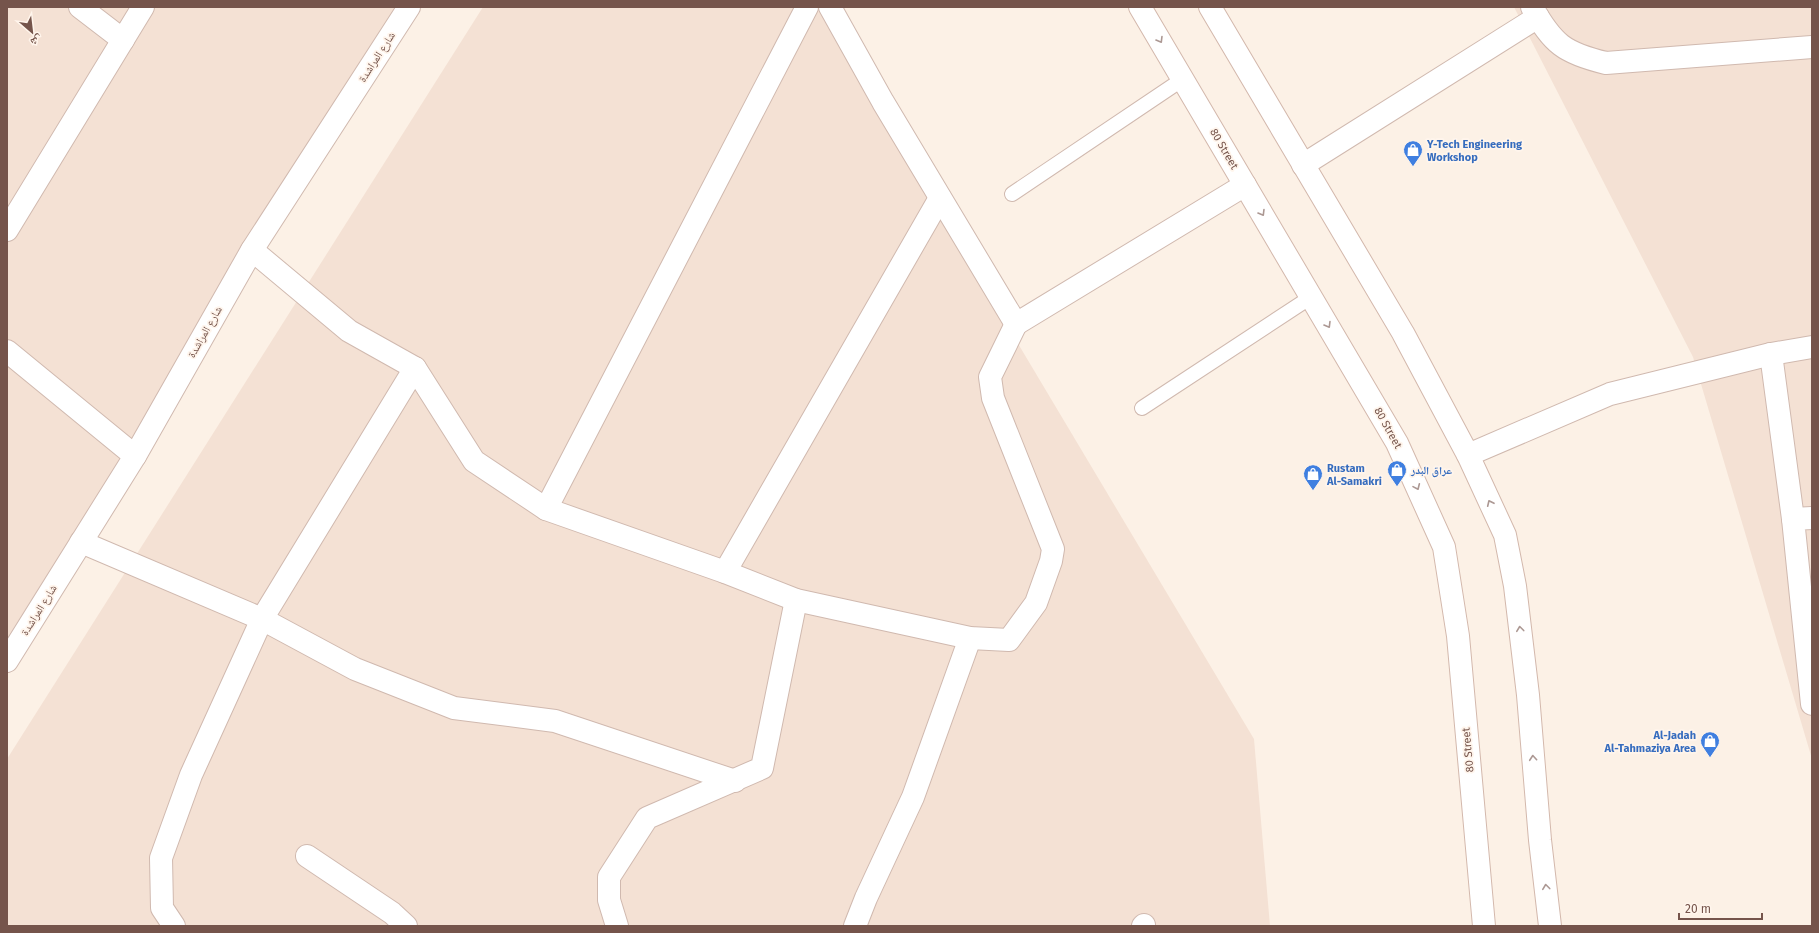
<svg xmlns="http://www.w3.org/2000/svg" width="1819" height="933" font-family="'Fira Sans','Noto Naskh Arabic',sans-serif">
  <rect width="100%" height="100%" fill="#fcf1e6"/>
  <g fill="#f4e1d4">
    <polygon points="7,7 416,7 7,638"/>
    <polygon points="483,7 817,7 1254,739 1270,926 7,926 7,759"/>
    <polygon points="1514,7 1812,7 1812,759 1693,357"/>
  </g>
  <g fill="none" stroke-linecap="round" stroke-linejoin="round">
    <defs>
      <g id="service">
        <polyline points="1012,194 1183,79"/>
        <polyline points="1142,408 1311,297"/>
      </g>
      <g id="minor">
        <polyline points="80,7 123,40"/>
        <polyline points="830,7 883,102 1016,324 1245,185"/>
        <path d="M1532 7C1553 44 1564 53 1606 63L1812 47"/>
        <polyline points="1303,165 1538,17"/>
        <polyline points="7,230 143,7"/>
        <polyline points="252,250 349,331 415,368 474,461 546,509 725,572 796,600 970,638 1009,640 1036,603 1051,561 1053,549 993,398 990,377 1016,324"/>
        <polyline points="7,351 135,456"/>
        <polyline points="1771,354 1793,519"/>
        <polyline points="1468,455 1610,394 1771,354 1812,347"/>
        <polyline points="546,509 807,7"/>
        <polyline points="1812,518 1793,519 1812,704"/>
        <polyline points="81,542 262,619 355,669 454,708 555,721 735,781"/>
        <polyline points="725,572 940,198"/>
        <polyline points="307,856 392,913 406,926"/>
        <polyline points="174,926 162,908 161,858 191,775 262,619 415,368"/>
        <polyline points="617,926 609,900 609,877 647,818 762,768 796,600"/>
        <polyline points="855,926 866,898 913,797 970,638"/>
        <polyline points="1143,926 1144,925"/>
      </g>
      <polyline id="tertiary" points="7,661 135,456 252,250 409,7"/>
      <g id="secondary">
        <polyline points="1140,7 1397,443 1444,547 1458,636 1484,926"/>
        <polyline points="1210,7 1403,333 1468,455 1505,535 1515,586 1528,695 1540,840 1550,926"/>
      </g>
    </defs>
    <use href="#service" stroke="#d0b9af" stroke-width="16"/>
    <use href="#minor" stroke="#d0b9af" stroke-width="24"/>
    <use href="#tertiary" stroke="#d0b9af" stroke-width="24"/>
    <use href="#secondary" stroke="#d3b8ac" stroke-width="24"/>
    <use href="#service" stroke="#fff" stroke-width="14"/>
    <use href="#minor" stroke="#fff" stroke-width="22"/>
    <use href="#tertiary" stroke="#fff" stroke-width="22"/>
    <use href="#secondary" stroke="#fff" stroke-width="22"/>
  </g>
  <defs><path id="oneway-chevron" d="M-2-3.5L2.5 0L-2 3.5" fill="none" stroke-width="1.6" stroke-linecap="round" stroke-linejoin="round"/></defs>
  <g stroke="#ac9893">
    <use href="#oneway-chevron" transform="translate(1160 40) rotate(59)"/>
    <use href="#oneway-chevron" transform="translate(1262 213) rotate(59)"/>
    <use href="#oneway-chevron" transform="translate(1328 325) rotate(59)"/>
    <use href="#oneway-chevron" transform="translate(1417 487) rotate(66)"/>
    <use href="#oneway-chevron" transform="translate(1490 503) rotate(-115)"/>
    <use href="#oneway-chevron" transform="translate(1520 629) rotate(-97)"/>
    <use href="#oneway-chevron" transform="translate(1533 758) rotate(-95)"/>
    <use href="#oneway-chevron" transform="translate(1546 887) rotate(-97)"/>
  </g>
  <defs>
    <symbol id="shop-pin" viewBox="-11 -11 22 30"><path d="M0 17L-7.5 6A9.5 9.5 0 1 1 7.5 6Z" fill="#3f7fe0" stroke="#fff5ec"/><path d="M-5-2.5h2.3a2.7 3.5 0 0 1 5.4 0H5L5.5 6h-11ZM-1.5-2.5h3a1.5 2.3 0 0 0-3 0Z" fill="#fff"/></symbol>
  </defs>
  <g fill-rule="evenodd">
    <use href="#shop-pin" x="1402" y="139" width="22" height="30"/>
    <use href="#shop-pin" x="1386" y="459" width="22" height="30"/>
    <use href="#shop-pin" x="1302" y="463" width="22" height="30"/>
    <use href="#shop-pin" x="1699" y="730" width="22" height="30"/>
  </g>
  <g text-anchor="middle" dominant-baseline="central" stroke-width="3.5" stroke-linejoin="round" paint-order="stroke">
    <g font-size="11" fill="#75544b" stroke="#fff5ec">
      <text transform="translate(377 57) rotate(-57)">شارع المراشدة</text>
      <text transform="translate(1224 149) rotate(60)">80 Street</text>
      <text transform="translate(205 332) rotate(-60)">شارع المراشدة</text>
      <text transform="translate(1388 428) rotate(61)">80 Street</text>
      <text transform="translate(39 610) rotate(-58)">شارع المراشدة</text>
      <text transform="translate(1468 750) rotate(-95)">80 Street</text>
    </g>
    <g font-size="11" font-weight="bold" fill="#366cbe" stroke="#fff5ec" text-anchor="start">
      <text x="1427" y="144">Y-Tech Engineering<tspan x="1427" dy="13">Workshop</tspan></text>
      <text x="1327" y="468">Rustam<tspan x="1327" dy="13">Al-Samakri</tspan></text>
      <text x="1411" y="470">عراق البدر</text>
      <text x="1696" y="735" text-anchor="end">Al-Jadah<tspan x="1696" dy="13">Al-Tahmaziya Area</tspan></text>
    </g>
  </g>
  <rect width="1819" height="933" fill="none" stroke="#75544b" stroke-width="16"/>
  <g transform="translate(32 32) rotate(152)" stroke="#fff5ec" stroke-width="3" paint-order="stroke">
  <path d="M0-3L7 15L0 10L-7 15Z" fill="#75544b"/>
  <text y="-6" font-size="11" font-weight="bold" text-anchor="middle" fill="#75544b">ش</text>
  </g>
  <path d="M1679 913v6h83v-6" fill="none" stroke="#75544b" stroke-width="2"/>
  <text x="1685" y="913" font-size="12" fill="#75544b" stroke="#fff5ec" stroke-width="3" paint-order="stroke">20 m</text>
</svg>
